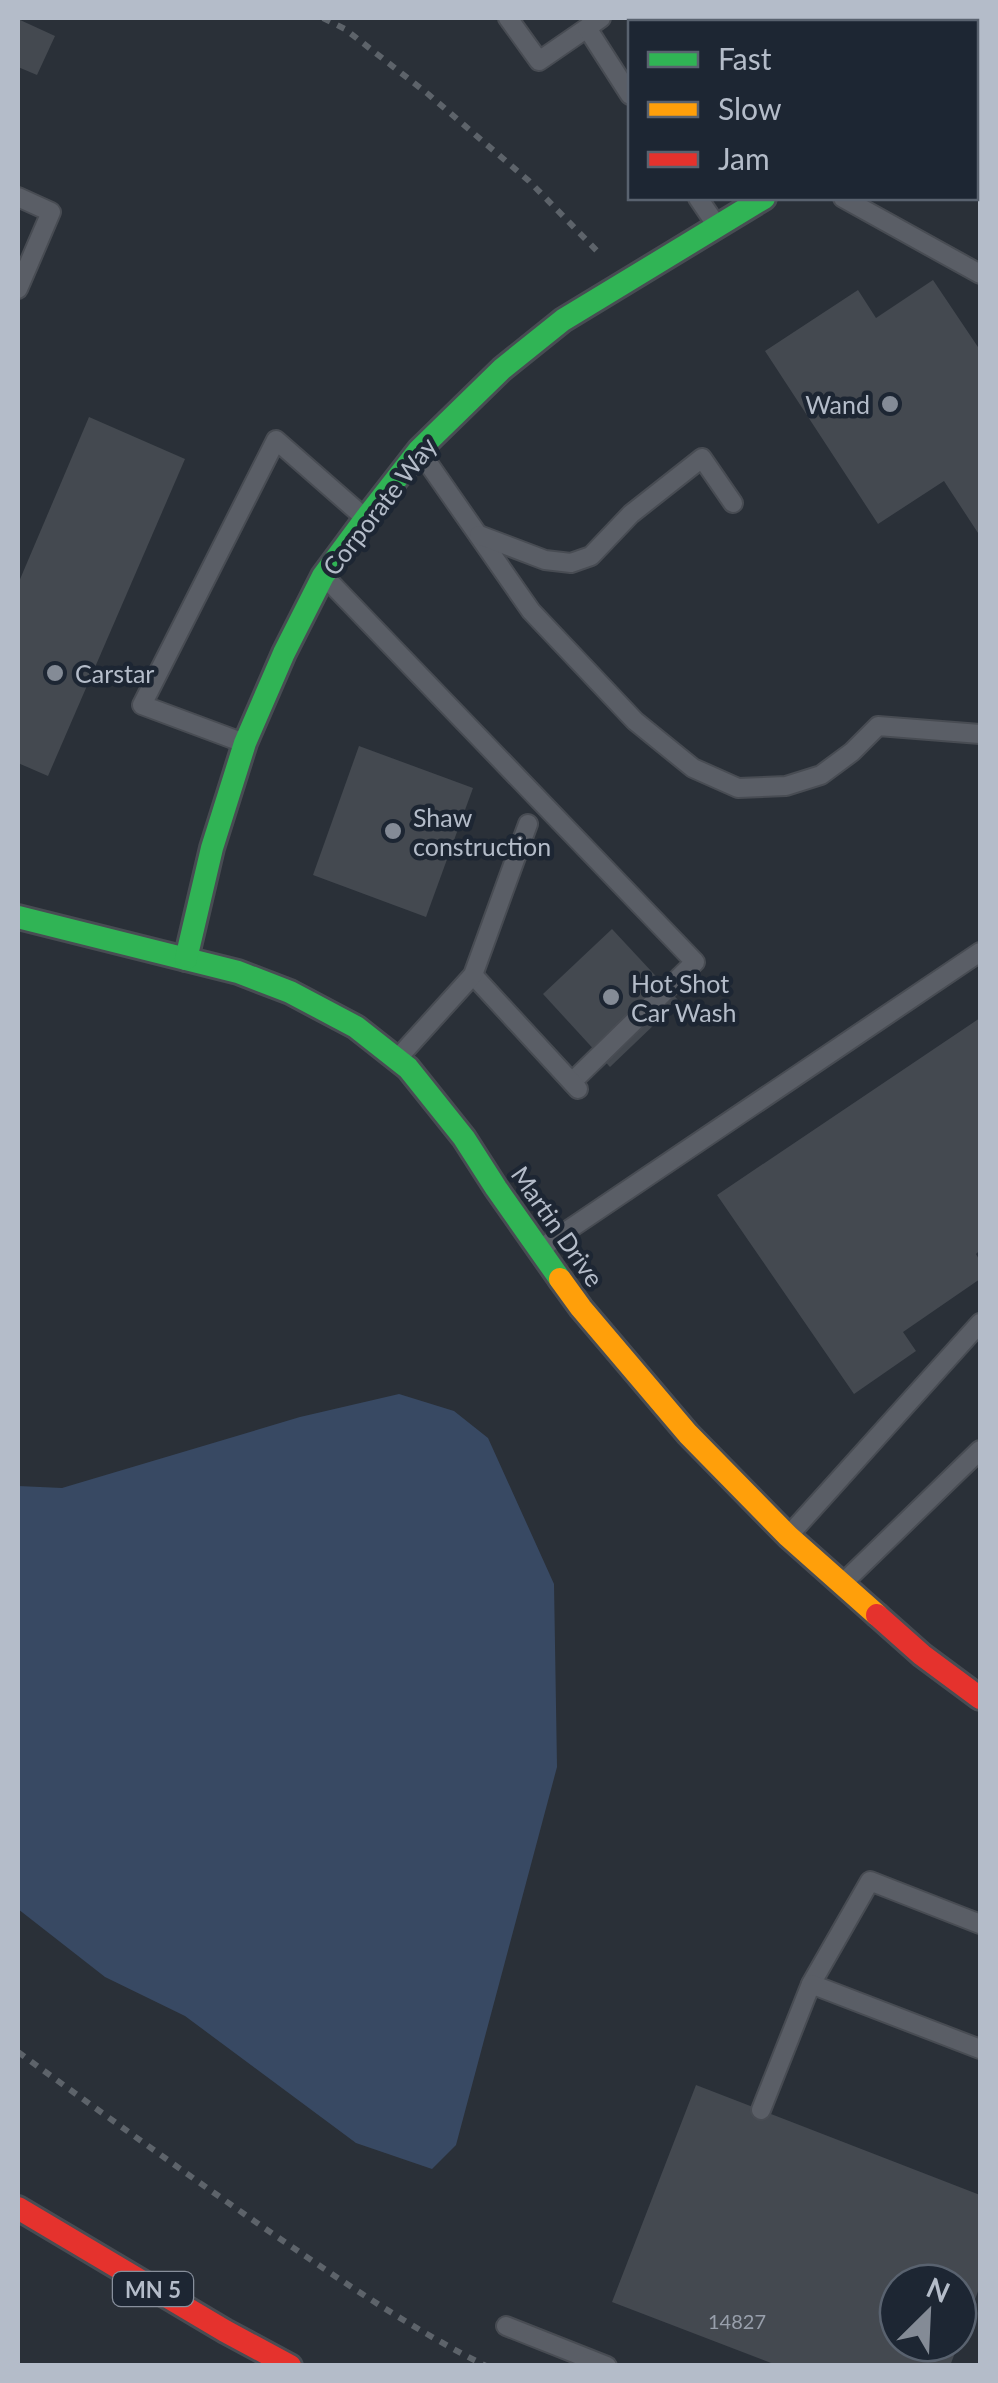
<svg xmlns="http://www.w3.org/2000/svg" width="998" height="2383" font-family="Lato,sans-serif">
  <rect width="100%" height="100%" fill="#2a3038"/>
  <polygon fill="#384963" points="399,1394 454,1411 488,1438 554,1584 557,1767 456,2145 432,2169 356,2143 185,2016 105,1977 18,1909 18,1486 62,1488 300,1417"/>
  <g fill="#444950" fill-rule="evenodd">
    <polygon points="18,19 55,36 37,75 18,67"/>
    <polygon points="933,280 980,350 980,536 944,481 878,524 765,351 858,290 876,318"/>
    <polygon points="89,417 185,459 48,776 18,763 18,584"/>
    <polygon points="359,746 473,788 426,917 313,875"/>
    <polygon points="612,929 679,1001 610,1067 543,994"/>
    <polygon points="980,1018 980,1250 976,1254 980,1261 980,1279 903,1332 916,1351 854,1394 717,1195"/>
    <path d="M696 2085 980 2195V2286L950 2366H779L612 2302ZM898 2283H958V2343H898Z"/>
  </g>
  <g fill="none" stroke-linecap="round" stroke-linejoin="round">
    <defs>
      <g id="lane">
        <polyline points="508,18 539,61 587,28"/>
        <polyline points="601,18 587,28 630,95"/>
        <polyline points="969,22 971,18"/>
        <polyline points="976,124 980,131"/>
        <polyline points="18,197 51,212 18,289"/>
        <polyline points="698,198 717,226"/>
        <polyline points="843,198 980,274"/>
        <polyline points="419,450 531,611 635,721 693,768 738,788 786,786 821,775 852,752 878,726 980,734"/>
        <polyline points="479,535 545,560 571,563 591,556 631,514 702,458 733,503"/>
        <polyline points="324,576 695,962 572,1082"/>
        <polyline points="244,743 142,705 276,440 365,518"/>
        <polyline points="473,975 578,1089"/>
        <polyline points="397,1059 473,975 528,824"/>
        <polyline points="540,1249 980,952"/>
        <polyline points="790,1534 980,1323"/>
        <polyline points="842,1584 980,1450"/>
        <polyline points="811,1984 870,1881 980,1924"/>
        <polyline points="761,2110 811,1984 980,2049"/>
        <polyline points="506,2326 607,2366"/>
      </g>
      <polyline id="street" points="976,58 980,55"/>
      <g id="fast">
        <polyline points="18,917 238,972 290,992 356,1027 408,1068 464,1138 496,1188 560,1279"/>
        <polyline points="186,959 212,848 245,743 284,653 323,576 366,518 419,450 502,369 563,320 764,198"/>
      </g>
      <polyline id="slow" points="560,1279 581,1308 688,1434 788,1536 877,1615"/>
      <g id="jam">
        <polyline points="877,1615 922,1655 980,1698"/>
        <polyline points="18,2208 225,2331 290,2366"/>
      </g>
    </defs>
    <use href="#lane" stroke="#484c53" stroke-width="22"/>
    <use href="#street" stroke="#484c53" stroke-width="38"/>
    <use href="#fast" stroke="#484c53" stroke-width="28"/>
    <use href="#slow" stroke="#484c53" stroke-width="28"/>
    <use href="#jam" stroke="#484c53" stroke-width="28"/>
    <g stroke="#5d636a" stroke-width="6" stroke-dasharray="8 8" stroke-linecap="butt">
      <polyline points="323,18 345,29 428,94 529,181 599,253"/>
      <path d="M18 2052C98 2110 178 2168 260 2225 333 2275 406 2326 486 2366"/>
    </g>
    <use href="#lane" stroke="#5a5e66" stroke-width="18"/>
    <use href="#street" stroke="#5a5e66" stroke-width="32"/>
    <use href="#fast" stroke="#30b455" stroke-width="22"/>
    <use href="#slow" stroke="#ff9f0a" stroke-width="22"/>
    <use href="#jam" stroke="#e5322d" stroke-width="22"/>
  </g>
  <g fill="#848b96" stroke="#1d2633" stroke-width="4">
    <circle cx="890" cy="404" r="10"/>
    <circle cx="55" cy="673" r="10"/>
    <circle cx="393" cy="831" r="10"/>
    <circle cx="611" cy="997" r="10"/>
  </g>
  <g text-anchor="middle" dominant-baseline="central" stroke-width="9" stroke-linejoin="round" paint-order="stroke">
    <g font-size="20" fill="#989fab">
      <text x="737" y="2321">14827</text>
    </g>
    <rect fill="#1d2633" stroke="#878f9c" stroke-width="2.5" x="113" y="2272" width="80" height="34" rx="8"/>
    <g font-size="22" font-weight="bold" fill="#b4bcc9">
      <text x="153" y="2289">MN 5</text>
    </g>
    <g font-size="25" fill="#b4bcc9" stroke="#1d2633" text-anchor="start">
      <text x="870" y="404" text-anchor="end">Wand</text>
      <text x="75" y="673">Carstar</text>
      <text x="413" y="817">Shaw<tspan x="413" dy="29">construction</tspan></text>
      <text x="631" y="983">Hot Shot<tspan x="631" dy="29">Car Wash</tspan></text>
    </g>
    <g font-size="25" fill="#b4bcc9" stroke="#1d2633">
      <text transform="translate(379 506) rotate(-52)">Corporate Way</text>
      <text transform="translate(558 1226) rotate(55)">Martin Drive</text>
    </g>
  </g>
  <rect width="998" height="2383" fill="none" stroke="#b4bcc9" stroke-width="40"/>
  <rect x="628" y="20" width="350" height="180" fill="#1d2633" stroke="#59626f" stroke-width="2.5"/>
  <rect x="648" y="52" width="50" height="15" fill="#30b455" stroke="#59626f" stroke-width="2.5"/>
  <text x="718" y="70" font-size="30" fill="#b4bcc9">Fast</text>
  <rect x="648" y="102" width="50" height="15" fill="#ff9f0a" stroke="#59626f" stroke-width="2.5"/>
  <text x="718" y="120" font-size="30" fill="#b4bcc9">Slow</text>
  <rect x="648" y="152" width="50" height="15" fill="#e5322d" stroke="#59626f" stroke-width="2.5"/>
  <text x="718" y="170" font-size="30" fill="#b4bcc9">Jam</text>
  <g transform="translate(928 2313) rotate(24)"><circle r="48" fill="#1d2633" stroke="#59626f" stroke-width="2.5"/>
  <path d="M0-8L18 38L0 25L-18 38Z" fill="#848b96"/>
  <text y="-15" font-size="28" font-weight="bold" text-anchor="middle" fill="#b4bcc9">N</text>
  </g>
</svg>
